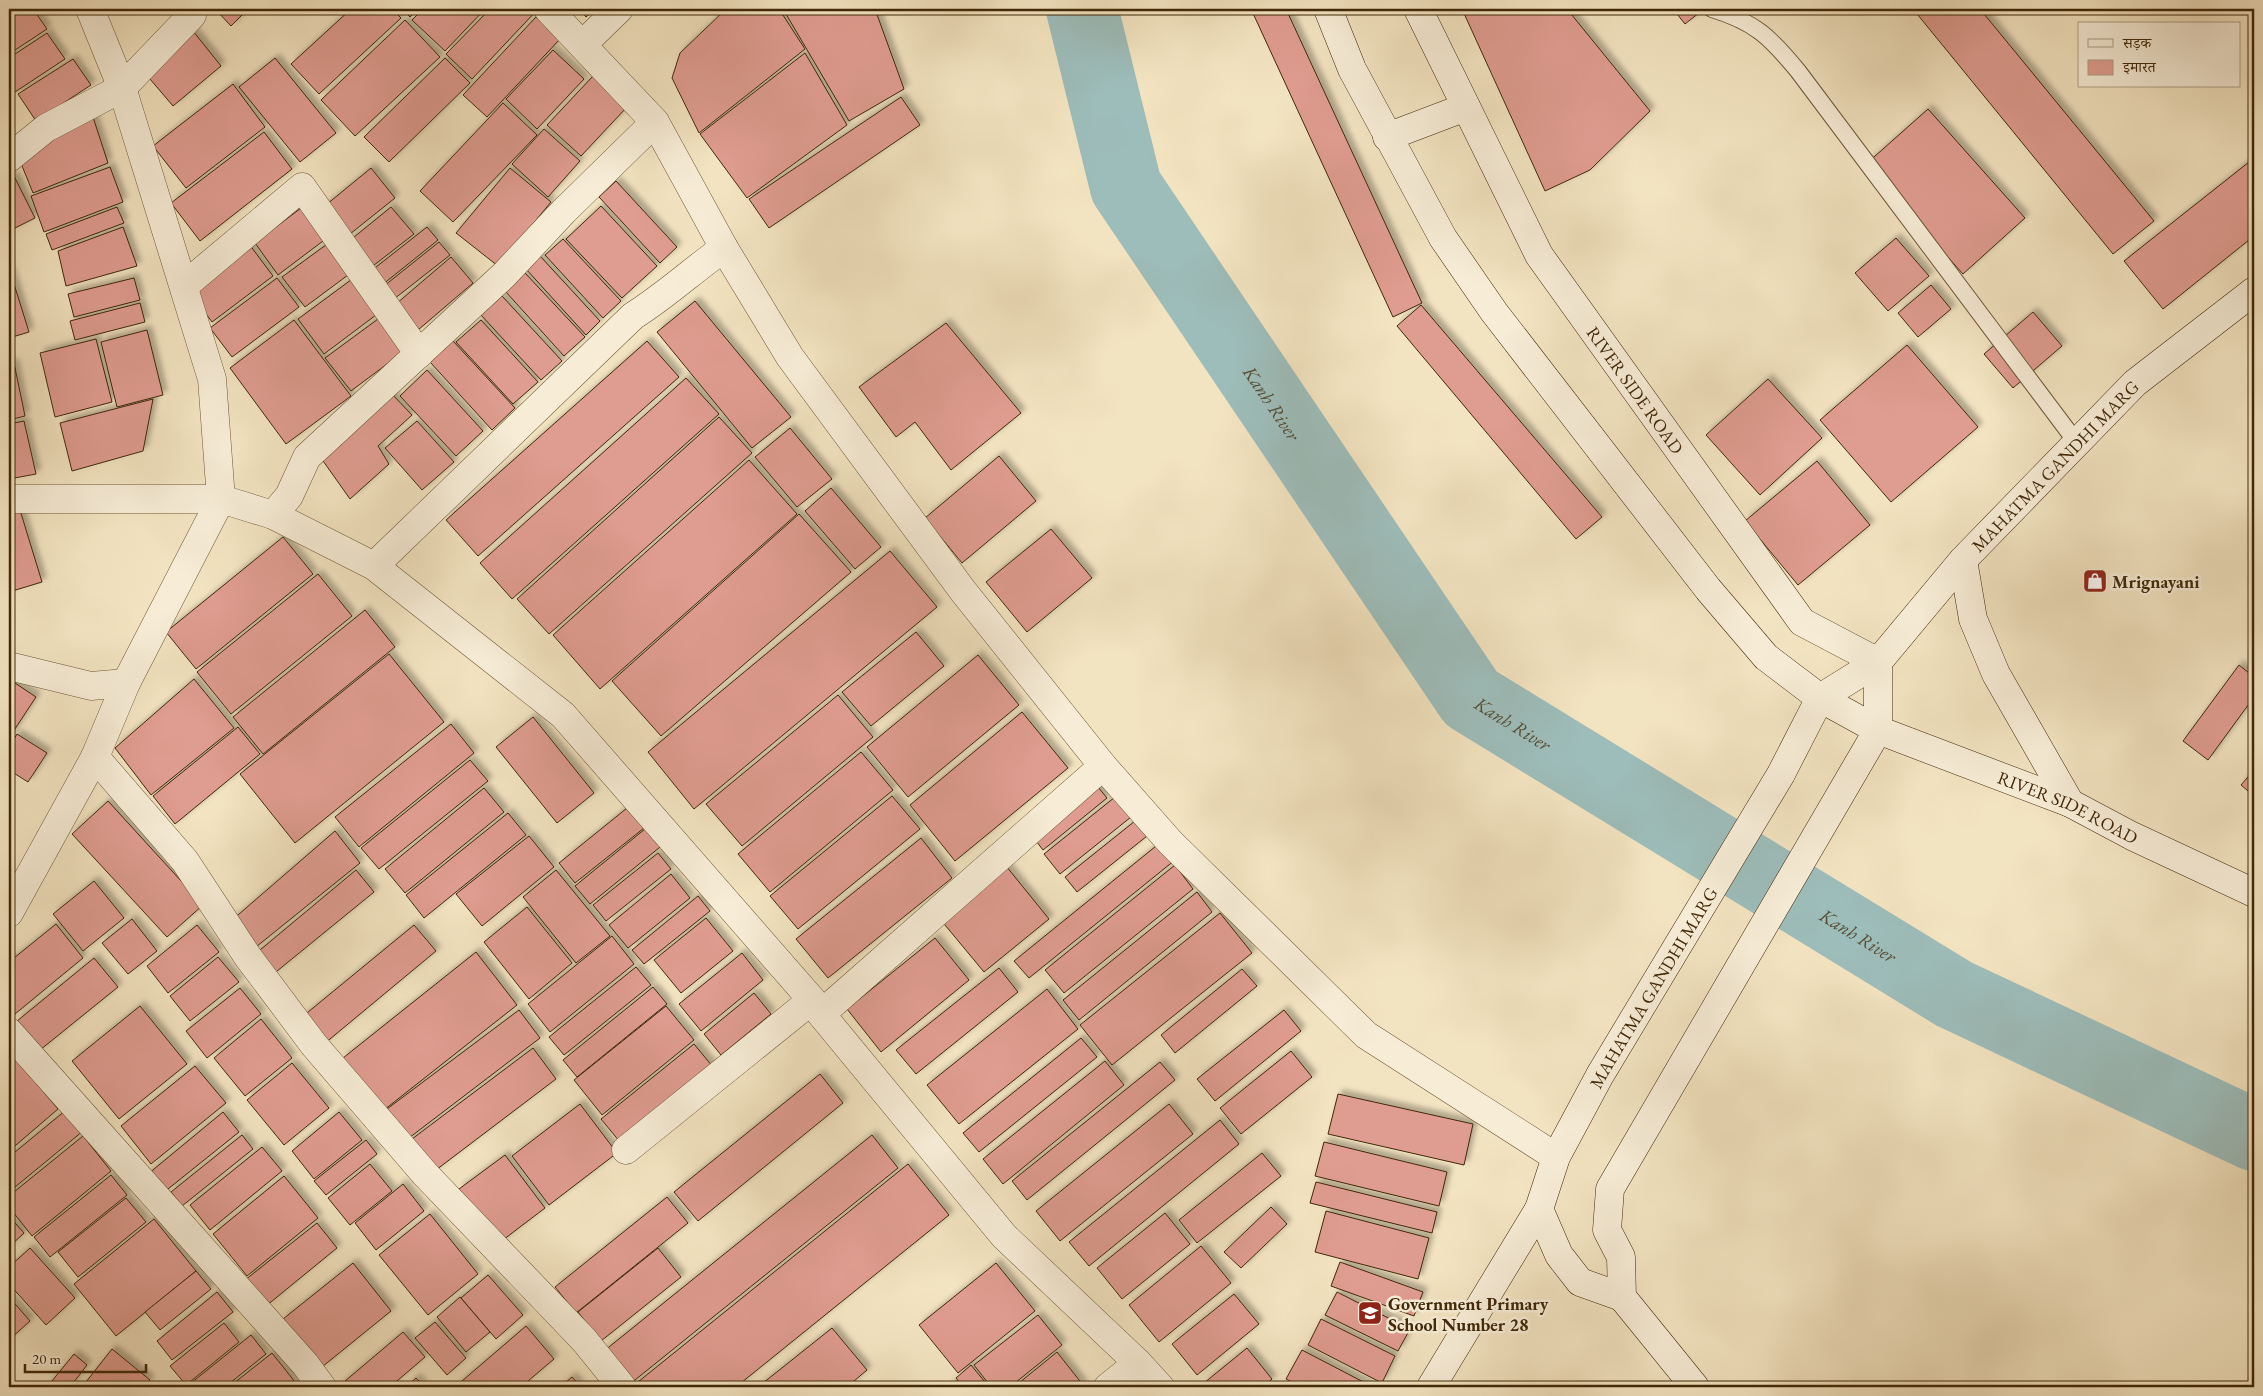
<svg xmlns="http://www.w3.org/2000/svg" width="2263" height="1396" font-family="'EB Garamond','Noto Serif Devanagari',serif">
  <defs>
    <filter id="shadow"><feDropShadow dx="4.5" dy="-4.5" stdDeviation="2.5" flood-color="#0004"/></filter>
  </defs>
  <rect width="100%" height="100%" fill="#f3e4c1"/>
  <filter id="stains"><feTurbulence type="fractalNoise" baseFrequency=".004" numOctaves="4"/><feColorMatrix values="0 0 0 0 .2 0 0 0 0 .09 0 0 0 0 .02 0 0 0 .5 -.17"/></filter>
  <radialGradient id="worn" r=".72"><stop offset=".6" stop-color="#630" stop-opacity="0"/><stop offset="1" stop-color="#630" stop-opacity=".3"/></radialGradient>
  <g fill="none" stroke-linecap="round" stroke-linejoin="round">
    <path stroke="#9dbdba" stroke-width="72" id="s1" d="M1082 9 1126 187 1471 698 1954 994 2254 1135"/>
  </g>
  <g fill="#df9c90" stroke="#402809" filter="url(#shadow)">
    <polygon points="9,9 33,9 47,29 9,54"/>
    <polygon points="215,9 248,9 231,26"/>
    <polygon points="351,9 392,9 401,18 319,94 291,64"/>
    <polygon points="402,9 418,9 410,17"/>
    <polygon points="423,9 485,9 445,51 412,20"/>
    <polygon points="490,9 538,9 472,79 446,54"/>
    <polygon points="579,9 595,9 586,17"/>
    <polygon points="726,9 779,9 805,49 699,133 672,78 680,53"/>
    <polygon points="783,9 875,9 904,89 849,121"/>
    <polygon points="1251,9 1286,9 1422,303 1393,317"/>
    <polygon points="1462,9 1567,9 1650,111 1590,170 1545,191"/>
    <polygon points="1673,9 1704,9 1685,24"/>
    <polygon points="1913,9 1980,9 2154,221 2113,254"/>
    <polygon points="536,17 560,39 487,117 463,95"/>
    <polygon points="405,20 440,57 355,136 321,100"/>
    <polygon points="193,31 221,66 173,106 144,72"/>
    <polygon points="47,33 65,59 9,96 9,58"/>
    <polygon points="553,50 584,79 537,129 506,99"/>
    <polygon points="805,53 847,125 747,198 700,134"/>
    <polygon points="275,58 336,133 300,162 239,87"/>
    <polygon points="445,58 470,83 389,162 364,137"/>
    <polygon points="73,59 91,85 36,121 18,94"/>
    <polygon points="593,76 627,107 581,156 547,125"/>
    <polygon points="233,84 265,127 186,188 153,146"/>
    <polygon points="901,97 920,125 769,228 749,199"/>
    <polygon points="503,103 537,135 453,222 420,191"/>
    <polygon points="1928,109 2025,218 1963,274 1865,165"/>
    <polygon points="92,114 108,163 33,193 18,156"/>
    <polygon points="544,129 580,161 548,197 512,164"/>
    <polygon points="264,132 292,169 200,241 171,203"/>
    <polygon points="2254,158 2254,236 2163,309 2124,261"/>
    <polygon points="110,167 123,202 44,232 31,196"/>
    <polygon points="371,168 395,198 345,238 321,209"/>
    <polygon points="510,168 551,202 498,266 456,233"/>
    <polygon points="14,176 35,218 9,231 9,178"/>
    <polygon points="616,181 677,247 660,263 599,197"/>
    <polygon points="601,206 657,266 622,298 566,239"/>
    <polygon points="117,207 124,223 52,250 46,234"/>
    <polygon points="391,207 414,234 369,269 348,242"/>
    <polygon points="301,208 323,241 278,275 255,243"/>
    <polygon points="123,227 137,266 66,286 58,251"/>
    <polygon points="427,227 438,240 382,285 371,271"/>
    <polygon points="1896,238 1929,276 1888,311 1855,273"/>
    <polygon points="563,239 621,301 603,318 545,255"/>
    <polygon points="330,242 352,272 305,307 282,277"/>
    <polygon points="439,242 450,255 394,299 384,286"/>
    <polygon points="249,244 273,276 212,322 188,289"/>
    <polygon points="540,256 600,321 586,335 526,269"/>
    <polygon points="451,257 473,283 418,330 396,304"/>
    <polygon points="9,268 29,332 9,338"/>
    <polygon points="525,273 585,337 564,356 505,291"/>
    <polygon points="355,277 380,312 324,354 298,319"/>
    <polygon points="134,278 140,300 74,317 68,294"/>
    <polygon points="277,278 299,307 232,357 210,328"/>
    <polygon points="1931,285 1951,309 1918,337 1898,313"/>
    <polygon points="502,296 562,361 541,380 481,315"/>
    <polygon points="695,301 791,417 752,448 657,332"/>
    <polygon points="140,303 145,322 75,340 70,321"/>
    <polygon points="1421,305 1602,517 1576,539 1397,326"/>
    <polygon points="2033,312 2062,346 2013,388 1984,354"/>
    <polygon points="378,319 403,352 351,391 325,358"/>
    <polygon points="294,320 351,396 286,444 230,368"/>
    <polygon points="481,320 538,382 513,404 456,342"/>
    <polygon points="946,323 1021,413 951,470 915,422 896,437 859,387"/>
    <polygon points="147,330 163,395 117,407 101,342"/>
    <polygon points="96,339 112,402 55,417 40,353"/>
    <polygon points="453,341 515,408 492,430 430,362"/>
    <polygon points="647,341 679,377 478,556 446,520"/>
    <polygon points="1907,345 1978,427 1891,502 1820,420"/>
    <polygon points="14,363 25,416 9,420 9,364"/>
    <polygon points="427,370 483,431 456,456 400,396"/>
    <polygon points="686,378 719,414 512,599 480,563"/>
    <polygon points="1768,379 1822,438 1760,495 1706,435"/>
    <polygon points="390,392 412,415 378,446 389,464 350,499 321,458"/>
    <polygon points="153,399 143,451 72,471 60,423"/>
    <polygon points="719,417 752,453 549,634 517,599"/>
    <polygon points="24,421 36,474 9,479 9,424"/>
    <polygon points="417,421 454,462 422,490 385,448"/>
    <polygon points="790,428 832,479 797,507 755,457"/>
    <polygon points="999,456 1036,501 962,563 925,518"/>
    <polygon points="749,460 797,514 600,689 553,635"/>
    <polygon points="1817,461 1870,525 1798,585 1745,521"/>
    <polygon points="831,488 881,547 855,569 805,511"/>
    <polygon points="20,510 42,582 9,592 9,514"/>
    <polygon points="799,514 851,572 661,736 612,681"/>
    <polygon points="1051,529 1092,578 1027,632 986,582"/>
    <polygon points="283,537 313,574 196,669 166,632"/>
    <polygon points="890,551 937,607 694,809 648,752"/>
    <polygon points="318,574 352,616 231,714 197,672"/>
    <polygon points="365,610 395,647 263,754 233,717"/>
    <polygon points="916,632 944,666 871,726 842,692"/>
    <polygon points="389,654 444,722 295,843 240,774"/>
    <polygon points="978,655 1019,705 908,797 867,747"/>
    <polygon points="2239,665 2254,677 2254,697 2208,760 2183,741"/>
    <polygon points="9,679 36,697 9,738"/>
    <polygon points="194,679 234,728 151,795 115,748"/>
    <polygon points="838,695 873,737 742,846 706,804"/>
    <polygon points="1022,712 1068,768 955,861 910,805"/>
    <polygon points="533,717 594,793 557,823 496,747"/>
    <polygon points="451,724 474,753 359,847 335,817"/>
    <polygon points="238,727 260,754 175,824 153,796"/>
    <polygon points="17,734 47,753 28,782 9,770 9,747"/>
    <polygon points="861,752 893,790 770,892 738,854"/>
    <polygon points="470,760 488,781 379,869 361,848"/>
    <polygon points="2254,770 2254,796 2241,785"/>
    <polygon points="1093,781 1107,798 1043,850 1030,833"/>
    <polygon points="484,788 504,812 405,893 385,869"/>
    <polygon points="892,796 920,829 798,929 770,896"/>
    <polygon points="1115,797 1131,817 1060,874 1044,854"/>
    <polygon points="108,801 203,905 167,937 72,834"/>
    <polygon points="627,808 644,828 575,883 559,863"/>
    <polygon points="508,813 526,835 424,918 406,895"/>
    <polygon points="1135,821 1147,836 1077,892 1065,877"/>
    <polygon points="645,829 660,847 590,904 575,886"/>
    <polygon points="335,831 360,863 251,951 231,921"/>
    <polygon points="529,836 554,867 482,926 456,894"/>
    <polygon points="921,838 952,878 828,978 796,939"/>
    <polygon points="1161,842 1175,860 1029,978 1014,961"/>
    <polygon points="658,853 671,869 606,921 593,905"/>
    <polygon points="1175,865 1193,889 1064,993 1045,970"/>
    <polygon points="1006,866 1049,919 984,972 940,919"/>
    <polygon points="356,870 374,892 271,976 254,955"/>
    <polygon points="556,870 610,936 576,963 523,897"/>
    <polygon points="671,874 690,898 628,948 609,925"/>
    <polygon points="94,881 124,918 83,951 53,914"/>
    <polygon points="1197,892 1212,912 1079,1020 1063,1000"/>
    <polygon points="698,896 710,911 644,964 632,950"/>
    <polygon points="527,907 572,963 529,999 484,942"/>
    <polygon points="1220,913 1252,953 1112,1065 1080,1025"/>
    <polygon points="706,918 733,951 681,993 654,960"/>
    <polygon points="132,919 157,951 128,974 102,943"/>
    <polygon points="56,924 83,958 15,1014 9,1006 9,962"/>
    <polygon points="197,925 219,952 168,993 147,966"/>
    <polygon points="414,925 436,951 324,1044 302,1017"/>
    <polygon points="612,936 634,964 550,1032 528,1004"/>
    <polygon points="935,938 969,980 881,1052 847,1009"/>
    <polygon points="476,952 517,1005 384,1110 343,1058"/>
    <polygon points="742,953 763,980 701,1031 679,1004"/>
    <polygon points="218,957 239,982 190,1021 170,996"/>
    <polygon points="94,958 118,987 40,1050 17,1021"/>
    <polygon points="636,967 651,985 564,1055 549,1037"/>
    <polygon points="999,968 1018,992 916,1074 896,1050"/>
    <polygon points="1242,969 1257,986 1175,1053 1161,1035"/>
    <polygon points="653,987 667,1004 577,1077 563,1060"/>
    <polygon points="240,988 261,1014 207,1058 186,1031"/>
    <polygon points="1047,989 1078,1029 959,1124 927,1085"/>
    <polygon points="754,993 771,1014 721,1055 704,1034"/>
    <polygon points="140,1006 187,1064 119,1119 72,1061"/>
    <polygon points="666,1006 694,1040 602,1115 574,1080"/>
    <polygon points="519,1010 540,1038 405,1141 383,1112"/>
    <polygon points="1284,1010 1301,1031 1215,1101 1197,1079"/>
    <polygon points="261,1019 292,1058 245,1096 214,1058"/>
    <polygon points="1081,1038 1097,1057 979,1152 963,1133"/>
    <polygon points="694,1044 713,1067 620,1142 601,1119"/>
    <polygon points="533,1048 556,1079 432,1173 408,1142"/>
    <polygon points="9,1051 58,1109 9,1151"/>
    <polygon points="1291,1051 1312,1077 1241,1134 1220,1108"/>
    <polygon points="1105,1061 1124,1085 1003,1184 983,1159"/>
    <polygon points="1160,1062 1175,1080 1027,1200 1012,1181"/>
    <polygon points="292,1063 329,1108 284,1145 247,1100"/>
    <polygon points="195,1066 226,1103 151,1164 121,1126"/>
    <polygon points="820,1074 843,1103 698,1221 674,1192"/>
    <polygon points="1338,1094 1473,1124 1464,1165 1328,1134"/>
    <polygon points="580,1104 617,1153 549,1205 512,1156"/>
    <polygon points="1169,1104 1193,1134 1060,1241 1036,1211"/>
    <polygon points="66,1110 83,1131 9,1192 9,1157"/>
    <polygon points="223,1112 239,1132 163,1193 148,1174"/>
    <polygon points="339,1112 362,1140 314,1179 292,1151"/>
    <polygon points="1220,1120 1239,1144 1089,1266 1069,1242"/>
    <polygon points="242,1135 253,1149 182,1206 171,1192"/>
    <polygon points="872,1135 898,1168 630,1384 604,1351"/>
    <polygon points="83,1136 111,1171 32,1236 9,1207 9,1196"/>
    <polygon points="366,1140 377,1154 326,1195 314,1181"/>
    <polygon points="1324,1142 1447,1172 1439,1206 1315,1176"/>
    <polygon points="262,1147 282,1171 210,1230 190,1205"/>
    <polygon points="1262,1153 1281,1176 1197,1243 1179,1220"/>
    <polygon points="505,1155 545,1208 499,1243 459,1189"/>
    <polygon points="370,1164 392,1191 350,1225 328,1198"/>
    <polygon points="908,1164 949,1215 736,1387 634,1387 633,1386"/>
    <polygon points="111,1175 127,1195 50,1257 34,1237"/>
    <polygon points="284,1176 318,1218 247,1276 213,1234"/>
    <polygon points="1316,1182 1437,1212 1432,1233 1310,1203"/>
    <polygon points="403,1184 424,1211 376,1250 355,1223"/>
    <polygon points="667,1197 688,1223 576,1313 555,1287"/>
    <polygon points="126,1198 146,1222 78,1277 58,1252"/>
    <polygon points="1271,1207 1287,1224 1241,1268 1224,1252"/>
    <polygon points="1326,1211 1429,1238 1418,1279 1315,1252"/>
    <polygon points="1165,1213 1190,1244 1122,1299 1097,1268"/>
    <polygon points="430,1214 478,1274 428,1315 379,1255"/>
    <polygon points="9,1216 24,1233 9,1247"/>
    <polygon points="154,1219 196,1271 116,1336 74,1284"/>
    <polygon points="317,1223 337,1248 266,1306 245,1280"/>
    <polygon points="1201,1246 1231,1283 1159,1342 1129,1305"/>
    <polygon points="30,1248 75,1298 46,1325 9,1284 9,1267"/>
    <polygon points="658,1248 681,1277 601,1341 578,1312"/>
    <polygon points="1340,1262 1423,1292 1414,1316 1331,1286"/>
    <polygon points="353,1263 391,1311 322,1367 283,1319"/>
    <polygon points="996,1263 1035,1311 958,1373 919,1325"/>
    <polygon points="196,1271 211,1289 160,1330 145,1312"/>
    <polygon points="488,1275 523,1315 496,1339 461,1298"/>
    <polygon points="217,1292 233,1312 172,1360 157,1341"/>
    <polygon points="1337,1292 1410,1329 1398,1351 1325,1315"/>
    <polygon points="1234,1294 1259,1324 1197,1375 1172,1344"/>
    <polygon points="9,1297 30,1321 9,1340"/>
    <polygon points="460,1297 490,1332 466,1352 437,1317"/>
    <polygon points="1038,1315 1062,1345 1010,1387 991,1387 974,1365"/>
    <polygon points="1321,1319 1395,1356 1382,1383 1308,1345"/>
    <polygon points="435,1322 466,1358 447,1375 415,1338"/>
    <polygon points="224,1323 239,1342 186,1385 170,1366"/>
    <polygon points="526,1326 554,1359 521,1387 455,1387"/>
    <polygon points="832,1328 867,1370 847,1387 758,1387"/>
    <polygon points="403,1332 425,1357 390,1387 338,1387"/>
    <polygon points="251,1335 266,1354 225,1387 186,1387"/>
    <polygon points="1247,1348 1272,1379 1263,1387 1208,1387 1204,1383"/>
    <polygon points="112,1349 150,1380 144,1387 82,1387"/>
    <polygon points="1302,1350 1373,1387 1301,1387 1286,1379"/>
    <polygon points="1057,1352 1083,1385 1080,1387 1014,1387"/>
    <polygon points="272,1353 299,1387 229,1387"/>
    <polygon points="74,1354 87,1365 70,1387 47,1387"/>
    <polygon points="971,1365 989,1387 963,1387 956,1378"/>
    <polygon points="572,1377 581,1387 560,1387"/>
    <polygon points="416,1378 424,1387 406,1387"/>
    <polygon points="956,1381 961,1387 948,1387"/>
  </g>
  <g fill="none" stroke-linecap="round" stroke-linejoin="round">
    <defs>
      <path id="lane" d="M1712 9C1755 22 1770 37 1798 71L2077 443"/>
      <g id="street">
        <polyline points="548,9 655,122 724,248 790,357 963,591 1103,766 1170,842 1366,1035 1556,1157"/>
        <polyline points="582,45 619,9"/>
        <polyline points="9,158 46,128 122,88 192,15"/>
        <polyline points="184,286 302,187 419,354"/>
        <polyline points="9,499 221,499 273,515 374,566 563,715 812,1000 821,1014 1004,1236 1138,1363 1160,1387"/>
        <polyline points="273,515 289,496 307,457 504,275 563,212 655,122"/>
        <path d="M374 566 633 316C665 296 693 270 724 248"/>
        <polyline points="9,666 91,686 126,683"/>
        <polyline points="95,757 185,861 248,957 314,1045 425,1174 584,1340 622,1387"/>
        <polyline points="9,913 95,757 126,683 221,499 212,379 122,88 90,9"/>
        <polyline points="821,1014 1103,766"/>
        <polyline points="9,1032 305,1364 322,1387"/>
        <polyline points="626,1150 812,1000"/>
        <polyline points="1108,1387 1138,1363"/>
      </g>
      <g id="secondary">
        <path id="s2" d="M1328 9 1352 69 1443 238 1494 312 1708 589 1766 657 1820 698 1878 730 2070 803 2132 836 2254 893"/>
        <path id="s3" d="M1418 9 1539 255 1802 622 1878 662"/>
        <polyline points="1387,137 1466,107"/>
        <polyline points="1963,560 1973,619 1996,674 2070,803"/>
        <path id="s4" d="M1622 1297 1580 1282 1559 1255 1539 1209 1556 1157 1600 1075 1781 774 1820 698 1878 662 1963 560 2135 383 2254 291"/>
        <polyline points="1431,1387 1539,1209"/>
        <polyline points="1695,1387 1622,1297 1621,1257 1607,1230 1610,1189 1878,730 1878,662"/>
      </g>
    </defs>
    <use href="#lane" stroke="#6d5737" stroke-width="18"/>
    <use href="#street" stroke="#6d5737" stroke-width="29"/>
    <use href="#secondary" stroke="#402809" stroke-width="29"/>
    <use href="#lane" stroke="#f7edd7" stroke-width="16"/>
    <use href="#street" stroke="#f7edd7" stroke-width="28"/>
    <use href="#secondary" stroke="#f7edd7" stroke-width="28"/>
  </g>
  <defs>
    <symbol id="shop-square" viewBox="-11 -11 22 22"><rect x="-9" y="-9" width="18" height="18" rx="4" fill="#8f2418" stroke="#f7edd7"/><path d="M-5-2.5h2.3a2.7 3.5 0 0 1 5.4 0H5L5.5 6h-11ZM-1.5-2.5h3a1.5 2.3 0 0 0-3 0Z" fill="#fff"/></symbol>
    <symbol id="school-square" viewBox="-11 -11 22 22"><rect x="-9" y="-9" width="18" height="18" rx="4" fill="#8f2418" stroke="#f7edd7"/><path d="M0-5L7-2L0 1L-7-2ZM-4 1L0 2.5L4 1V4Q0 6-4 4Z" fill="#fff"/></symbol>
  </defs>
  <g fill-rule="evenodd">
    <use href="#shop-square" x="2081" y="567" width="28" height="28"/>
    <use href="#school-square" x="1356" y="1299" width="28" height="28"/>
  </g>
  <g text-anchor="middle" dominant-baseline="central" stroke-width="5" stroke-linejoin="round" paint-order="stroke">
    <g font-size="18" fill="#402809" stroke="#f7edd7">
      <text stroke="none"><textPath href="#s3" startOffset="440">RIVER SIDE ROAD</textPath></text>
      <text stroke="none"><textPath href="#s4" startOffset="1046">MAHATMA GANDHI MARG</textPath></text>
      <text stroke="none"><textPath href="#s2" startOffset="1125">RIVER SIDE ROAD</textPath></text>
      <text stroke="none"><textPath href="#s4" startOffset="379">MAHATMA GANDHI MARG</textPath></text>
    </g>
    <g font-size="18" font-weight="bold" fill="#402809" stroke="#f7edd7" text-anchor="start">
      <text x="2112" y="581">Mrignayani</text>
      <text x="1388" y="1303">Government Primary<tspan x="1388" dy="21">School Number 28</tspan></text>
    </g>
    <g font-size="19" font-style="italic" fill="#574d35" stroke="#f7edd7">
      <text stroke="none"><textPath href="#s1" startOffset="444">Kanh River</textPath></text>
      <text stroke="none"><textPath href="#s1" startOffset="849">Kanh River</textPath></text>
      <text stroke="none"><textPath href="#s1" startOffset="1254">Kanh River</textPath></text>
    </g>
  </g>
  <rect width="2263" height="1396" fill="none" stroke="#f3e4c1" stroke-width="30"/>
  <rect x="10" y="10" width="2243" height="1376" fill="none" stroke="#402809" stroke-width="2.5"/>
  <rect x="15" y="15" width="2233" height="1366" fill="none" stroke="#402809"/>
  <rect x="2078" y="22" width="162" height="65" fill="#f7edd7" stroke="#ae9e85"/>
  <rect x="2088" y="39" width="25" height="8" fill="#f7edd7" stroke="#ae9e85"/>
  <text x="2123" y="48" font-size="15" fill="#402809">सड़क</text>
  <rect x="2088" y="60" width="25" height="15" fill="#df9c90" stroke="#ae9e85"/>
  <text x="2123" y="72" font-size="15" fill="#402809">इमारत</text>
  <path d="M25 1364v8h121v-8" fill="none" stroke="#402809" stroke-width="2.5"/>
  <text x="32" y="1364" font-size="15" fill="#402809" stroke="#f7edd7" stroke-width="4" paint-order="stroke">20 m</text>
  <rect width="100%" height="100%" filter="url(#stains)"/>
  <rect width="100%" height="100%" fill="url(#worn)"/>
</svg>
